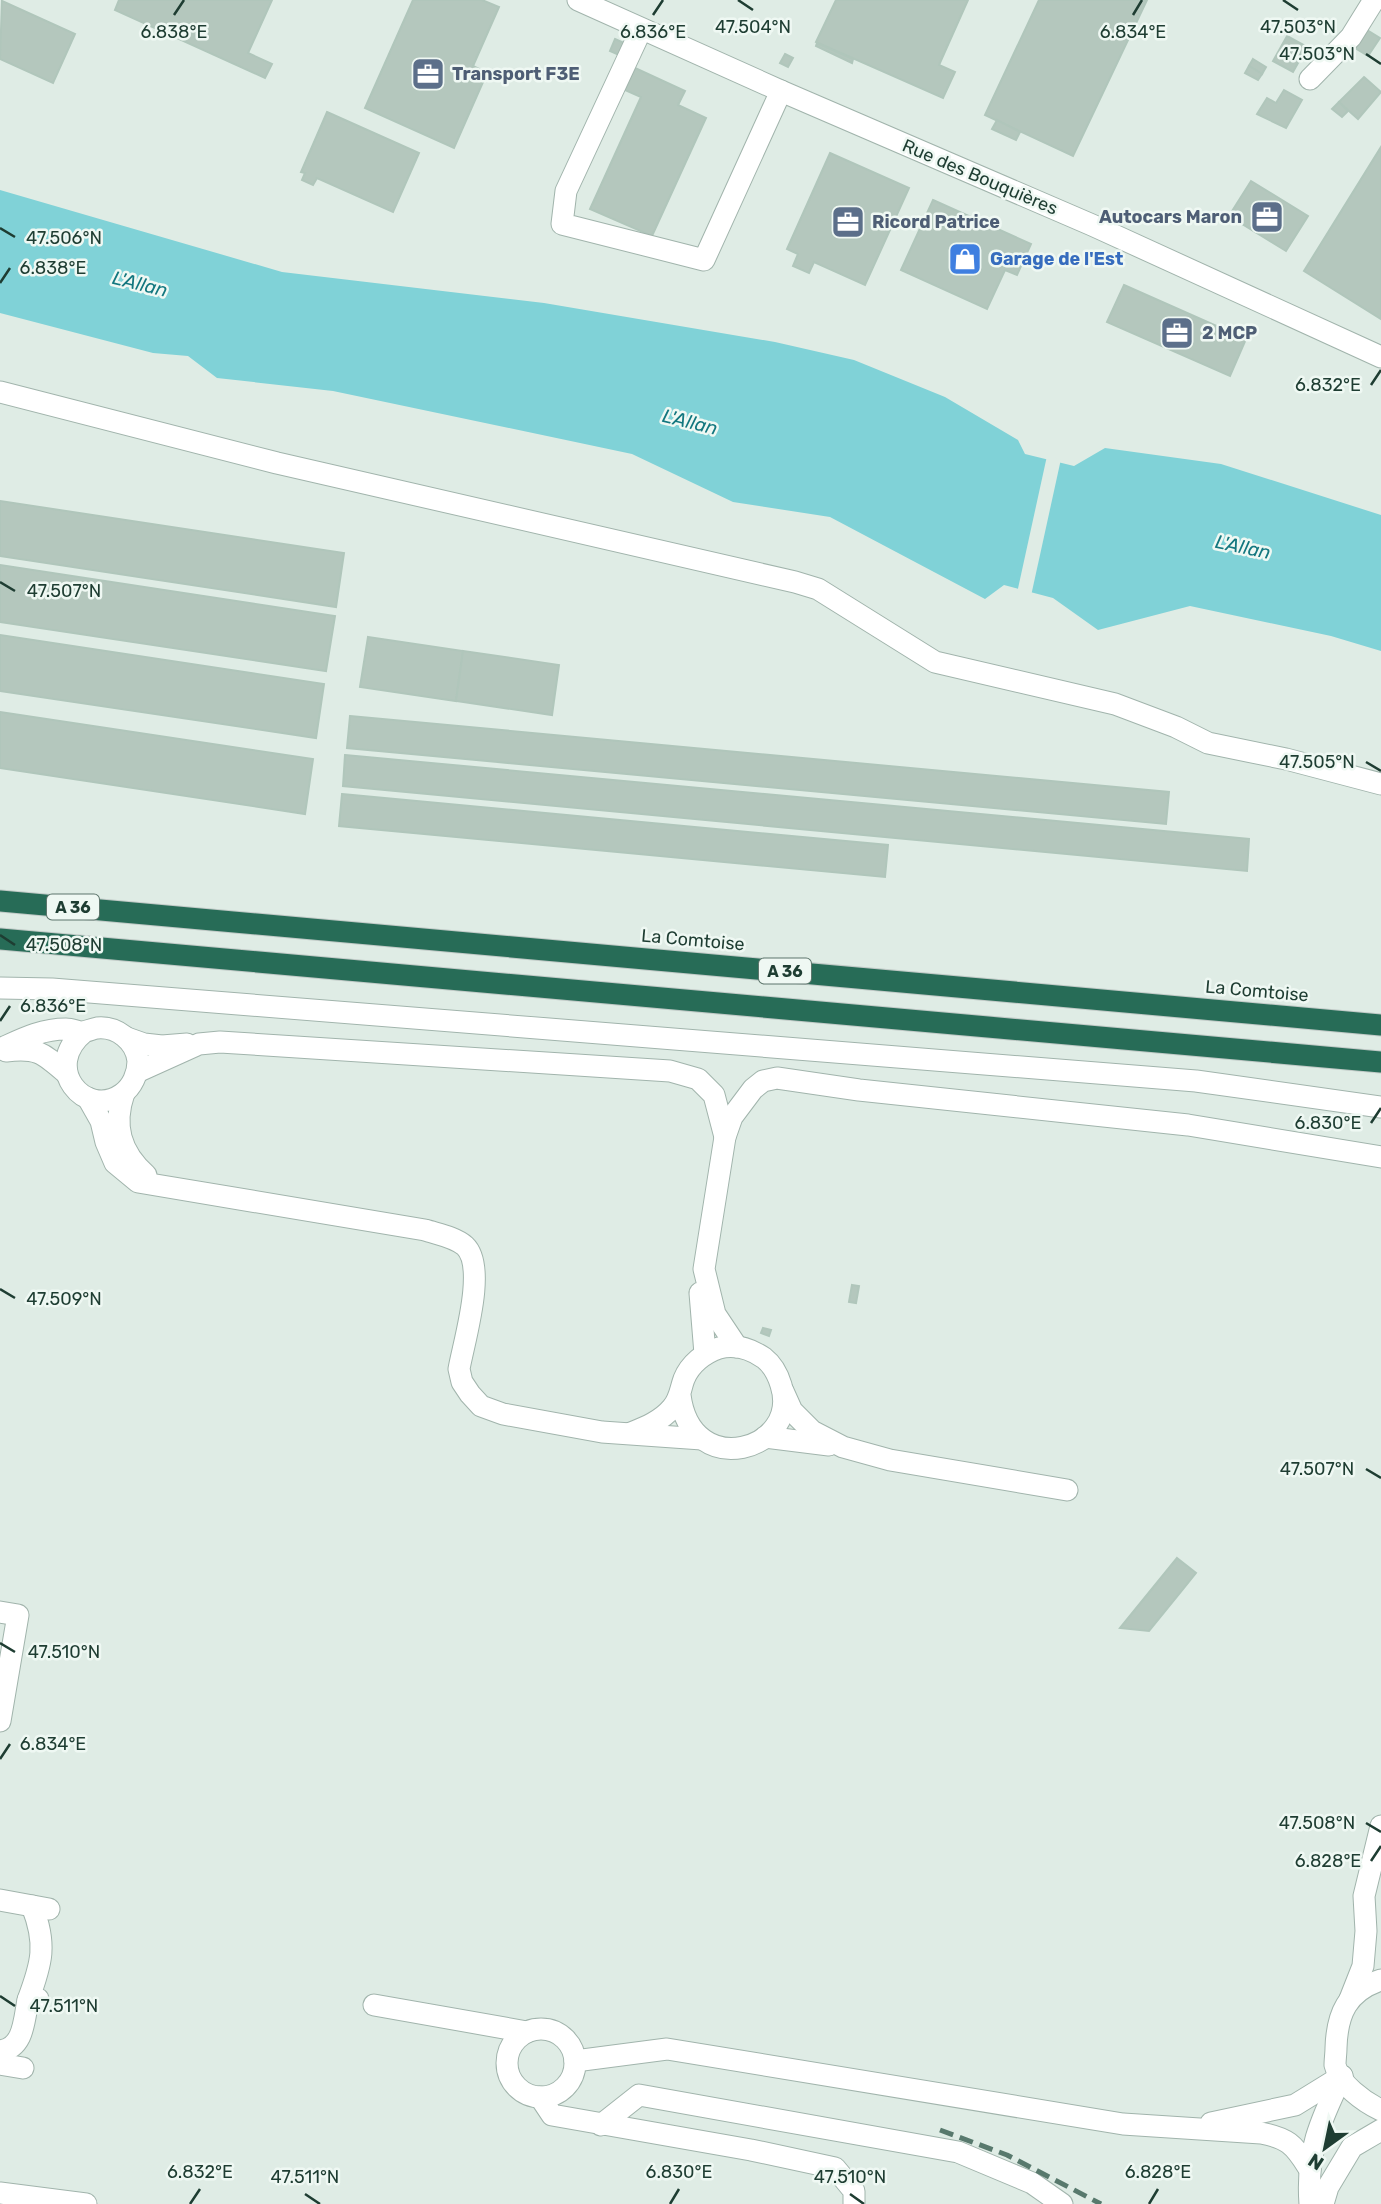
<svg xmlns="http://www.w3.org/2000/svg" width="1381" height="2204" font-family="Rubik,sans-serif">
  <rect width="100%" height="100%" fill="#dfece5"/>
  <polygon fill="#80d2d7" points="0,190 282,272 544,303 775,342 854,360 945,397 1018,440 1025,454 1074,466 1105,448 1221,464 1381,515 1381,651 1331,636 1190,606 1098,630 1053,598 1004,585 985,599 830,517 733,502 632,454 333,391 217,378 188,356 153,353 0,313"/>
  <polygon fill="#dfece5" points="1047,456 1061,459 1031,596 1017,593"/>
  <g fill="#b4c7bd" stroke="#b0c6bb" stroke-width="2">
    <polygon points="119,0 272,0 248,53 272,64 265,78 115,10"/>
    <polygon points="413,0 482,0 499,7 473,66 487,73 454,148 365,108"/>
    <polygon points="836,0 968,0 939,65 955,72 943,98 816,42"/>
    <polygon points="1039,0 1147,0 1073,156 985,115"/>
    <polygon points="2,1 75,34 53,83 0,59"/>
    <polygon points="1367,30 1380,38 1368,56 1355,48"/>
    <polygon points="1287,36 1307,47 1293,72 1273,61"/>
    <polygon points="615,39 624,43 619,55 610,51"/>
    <polygon points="817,43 853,59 852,63 816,46"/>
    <polygon points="785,54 793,58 788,67 780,63"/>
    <polygon points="1253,59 1266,67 1262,74 1249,66"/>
    <polygon points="1249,66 1262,74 1258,80 1245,73"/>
    <polygon points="635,68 685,91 678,105 706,118 652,236 590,209 641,97 625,90"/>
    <polygon points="1364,77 1381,92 1358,119 1339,102"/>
    <polygon points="1284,90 1302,100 1286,128 1257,114 1267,98 1276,103"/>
    <polygon points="1339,102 1348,111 1342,117 1332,109"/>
    <polygon points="327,112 419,153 393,212 317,178 313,185 302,180 305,173 301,172"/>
    <polygon points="997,120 1020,132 1016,140 992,129"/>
    <polygon points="1381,147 1381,319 1304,271"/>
    <polygon points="830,153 909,188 865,285 814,262 809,273 793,266 798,254 787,249"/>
    <polygon points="1251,181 1308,216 1286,251 1229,216"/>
    <polygon points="933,200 1031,244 1017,275 1005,270 987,309 901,270"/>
    <polygon points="1124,285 1246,339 1230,376 1107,322"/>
    <polygon points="0,501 344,553 336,607 0,556"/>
    <polygon points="0,565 335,616 326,671 0,622"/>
    <polygon points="0,635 324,684 316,738 0,691"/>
    <polygon points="368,637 463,651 456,701 360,687"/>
    <polygon points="463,651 559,665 552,715 456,701"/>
    <polygon points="0,712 313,759 305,814 0,768"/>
    <polygon points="350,716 1169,792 1166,824 347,748"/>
    <polygon points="345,755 1249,839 1247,871 343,786"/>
    <polygon points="342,794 888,845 885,877 339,826"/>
    <polygon points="852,1285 859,1286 856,1303 849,1302"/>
    <polygon points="763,1328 771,1330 769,1336 761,1333"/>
    <polygon points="1177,1558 1196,1573 1184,1588 1149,1631 1120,1628"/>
  </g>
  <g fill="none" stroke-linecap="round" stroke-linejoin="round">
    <defs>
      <g id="minor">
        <polyline points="578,0 781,91 1092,225 1381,357"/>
        <polyline points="641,30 566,191 562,224 704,260 781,91"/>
        <polyline points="1310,79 1351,37 1374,0"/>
        <polyline points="0,392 277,463 795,582 818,589 935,662 1115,704 1176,727 1208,743 1286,759 1381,784"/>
        <polyline points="0,988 52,989 1196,1081 1381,1107"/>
        <polyline points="127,1038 144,1044 162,1046 187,1044"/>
        <path d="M0 1049C22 1039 41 1029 66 1029 71 1029 76 1031 81 1032 87 1032 91 1029 97 1028 117 1026 136 1041 138 1061 138 1074 132 1087 122 1094 85 1120 41 1067 84 1032"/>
        <path d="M6 1051C37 1047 43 1053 66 1073"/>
        <polyline points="137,1072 199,1044 220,1042 670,1071 698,1079 714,1095 725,1137"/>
        <path d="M124 1093C113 1125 120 1152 146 1175"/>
        <path d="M88 1098 101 1121 106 1142 115 1163 138 1182 425 1230C437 1234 455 1237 465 1246 487 1267 464 1341 459 1369L462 1382 470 1394 481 1406 503 1414 602 1432 702 1439"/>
        <polyline points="700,1293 705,1354"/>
        <polyline points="737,1347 715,1314 704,1269 725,1137 732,1117 753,1089 763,1081 777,1078 859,1090 1188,1125 1381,1157"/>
        <polyline points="783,1391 792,1411 812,1431 843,1447 890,1460 1067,1490"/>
        <path d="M631 1433C646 1427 661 1421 672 1408 680 1399 680 1390 684 1379 690 1364 704 1353 719 1348 735 1344 751 1349 764 1358 773 1365 778 1375 781 1385 802 1450 691 1483 680 1395"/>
        <polyline points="765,1437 829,1445"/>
        <polyline points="0,1612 18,1615 0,1721"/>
        <polyline points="0,1900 49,1909"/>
        <path d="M1381 1980C1347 1991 1337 2014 1336 2048 1336 2053 1335 2060 1335 2065 1339 2084 1364 2102 1381 2110"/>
        <polyline points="1350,1999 1363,1966 1366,1931 1364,1896 1381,1826"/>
        <path d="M28 2000C42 1963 47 1944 32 1906"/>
        <polyline points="374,2005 527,2032"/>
        <circle cx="541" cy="2063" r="34"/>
        <path d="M0 2051C24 2048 24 2020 28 2000L38 1999"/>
        <path d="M575 2061 667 2049 1123 2124 1261 2133C1287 2138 1294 2144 1308 2167"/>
        <polyline points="0,2064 23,2068"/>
        <polyline points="540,2097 552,2115 751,2150 835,2168 854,2191 854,2204"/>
        <polyline points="1211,2123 1295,2105 1342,2076"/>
        <polyline points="601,2125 639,2095 958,2152 1032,2183 1062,2204"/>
        <polyline points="0,2193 86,2204"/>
        <path d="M1310 2204C1306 2153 1320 2121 1342 2076"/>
        <polyline points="1323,2204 1328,2187 1352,2147 1381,2130"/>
      </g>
      <g id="highway">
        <polyline points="0,901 1381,1025"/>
        <polyline points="0,939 1381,1062"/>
      </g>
    </defs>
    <use href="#minor" stroke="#a1b4ac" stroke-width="23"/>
    <use href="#highway" stroke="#c0c9c6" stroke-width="23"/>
    <use href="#minor" stroke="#fff" stroke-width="21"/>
    <use href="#highway" stroke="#276c57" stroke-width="21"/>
    <polyline stroke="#58796d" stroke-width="5" stroke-dasharray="14 7" stroke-linecap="butt" points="940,2130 1007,2155 1101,2204"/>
  </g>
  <path fill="none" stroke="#1e3d32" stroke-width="2.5" d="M738 0 753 10M1283 0 1298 10M174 15 184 0M653 15 663 0M1133 15 1142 0M1366 54 1381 64M0 228 15 237M0 283 10 268M1371 385 1381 370M0 582 15 591M1366 762 1381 771M0 935 15 945M0 1021 10 1006M1371 1123 1381 1108M0 1289 15 1298M1366 1469 1381 1478M0 1643 15 1652M0 1759 10 1744M1366 1823 1381 1832M1371 1861 1381 1846M0 1996 15 2006M305 2194 320 2204M850 2194 864 2204M190 2204 200 2189M670 2204 679 2189M1149 2204 1158 2189"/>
  <defs>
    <symbol id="office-square" viewBox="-11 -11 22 22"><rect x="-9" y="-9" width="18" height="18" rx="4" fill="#5c6f8a" stroke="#eff8f3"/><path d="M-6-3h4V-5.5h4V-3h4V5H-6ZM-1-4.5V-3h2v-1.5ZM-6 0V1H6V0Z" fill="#fff"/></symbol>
    <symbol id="shop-square" viewBox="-11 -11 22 22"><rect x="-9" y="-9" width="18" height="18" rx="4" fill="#3f7fe0" stroke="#eff8f3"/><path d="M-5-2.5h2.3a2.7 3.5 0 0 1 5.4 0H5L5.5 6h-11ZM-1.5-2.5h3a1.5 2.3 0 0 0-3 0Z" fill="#fff"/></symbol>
  </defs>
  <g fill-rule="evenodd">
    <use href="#office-square" x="409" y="55" width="38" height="38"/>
    <use href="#office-square" x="1248" y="198" width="38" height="38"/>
    <use href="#office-square" x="829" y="203" width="38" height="38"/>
    <use href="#shop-square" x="946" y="240" width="38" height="38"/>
    <use href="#office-square" x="1158" y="314" width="38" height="38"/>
  </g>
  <g text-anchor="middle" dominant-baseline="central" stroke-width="5" stroke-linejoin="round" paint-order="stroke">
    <g fill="#eff8f3" stroke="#5d756c" stroke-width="2">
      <rect x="47" y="894.5" width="52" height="25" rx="5"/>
      <rect x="759" y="958.5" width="52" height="25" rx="5"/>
    </g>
    <g font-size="16" font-weight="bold" fill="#1e3d32">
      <text x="73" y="907">A 36</text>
      <text x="785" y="971">A 36</text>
    </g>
    <g font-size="18" font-weight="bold" fill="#4e5e75" stroke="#eff8f3" text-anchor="start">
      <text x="452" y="74">Transport F3E</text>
      <text x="1242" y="217" text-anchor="end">Autocars Maron</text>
      <text x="872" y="222">Ricord Patrice</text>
      <text x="1202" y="333">2 MCP</text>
    </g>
    <g font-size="18" fill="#1e3d32" stroke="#eff8f3">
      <text transform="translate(980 177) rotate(23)">Rue des Bouquières</text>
      <text transform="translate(693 940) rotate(5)">La Comtoise</text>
      <text transform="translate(1257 991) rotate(5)">La Comtoise</text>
    </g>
    <g font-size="18" font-weight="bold" fill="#366cbe" stroke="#eff8f3" text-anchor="start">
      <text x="990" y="259">Garage de l'Est</text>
    </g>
    <g font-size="19" font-style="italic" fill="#13777f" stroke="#eff8f3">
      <text transform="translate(140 284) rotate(14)">L'Allan</text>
      <text transform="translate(690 422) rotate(14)">L'Allan</text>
      <text transform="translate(1243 547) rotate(12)">L'Allan</text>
    </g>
  </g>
  <g font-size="18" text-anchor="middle" fill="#1e3d32" stroke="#eff8f3" stroke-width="5" stroke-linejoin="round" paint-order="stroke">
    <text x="753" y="33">47.504°N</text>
    <text x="1298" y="33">47.503°N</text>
    <text x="174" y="38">6.838°E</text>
    <text x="653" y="38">6.836°E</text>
    <text x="1133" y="38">6.834°E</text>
    <text x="1317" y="60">47.503°N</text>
    <text x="64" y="244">47.506°N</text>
    <text x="53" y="274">6.838°E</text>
    <text x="1328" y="391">6.832°E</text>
    <text x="64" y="597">47.507°N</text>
    <text x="1317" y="768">47.505°N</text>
    <text x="64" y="951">47.508°N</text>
    <text x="53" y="1012">6.836°E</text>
    <text x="1328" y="1129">6.830°E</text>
    <text x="64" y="1305">47.509°N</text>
    <text x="1317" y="1475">47.507°N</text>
    <text x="64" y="1658">47.510°N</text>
    <text x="53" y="1750">6.834°E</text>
    <text x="1317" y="1829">47.508°N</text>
    <text x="1328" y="1867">6.828°E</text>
    <text x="64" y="2012">47.511°N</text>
    <text x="200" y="2178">6.832°E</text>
    <text x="679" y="2178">6.830°E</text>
    <text x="1158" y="2178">6.828°E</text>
    <text x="305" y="2183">47.511°N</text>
    <text x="850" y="2183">47.510°N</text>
  </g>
  <g transform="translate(1325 2148) rotate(213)" stroke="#eff8f3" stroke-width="5" paint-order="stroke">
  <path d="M0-5L12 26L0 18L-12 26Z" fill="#1e3d32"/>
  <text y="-10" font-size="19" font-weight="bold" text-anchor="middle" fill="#1e3d32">N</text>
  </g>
</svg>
